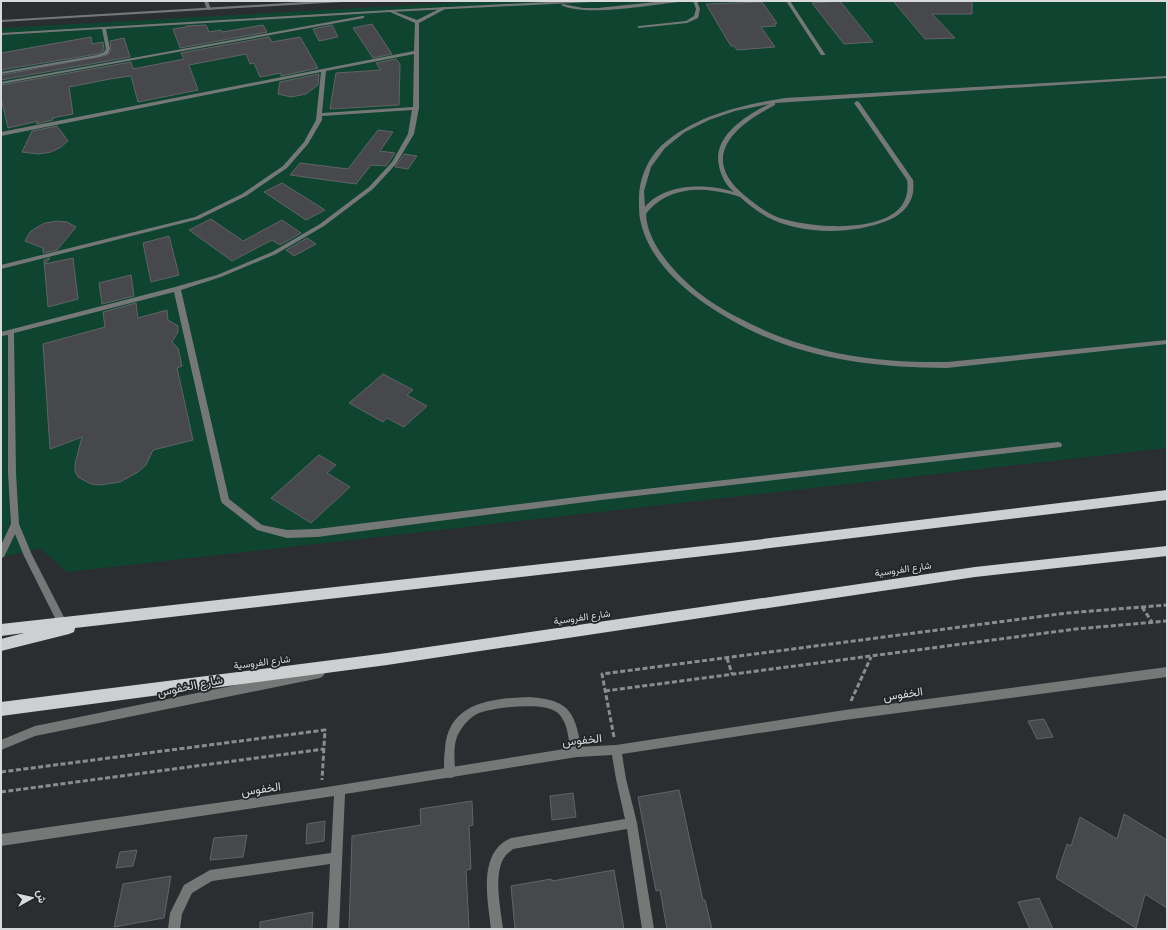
<svg xmlns="http://www.w3.org/2000/svg" width="1168" height="930" font-family="'Archivo Narrow',Vazirmatn,sans-serif">
  <rect width="100%" height="100%" fill="#2b2e30"/>
  <polygon fill="#0e4430" points="484,1 1167,1 1167,448 67,572 40,548 1,558 1,28"/>
  <g fill="#47484b" stroke="#626366">
    <polygon points="840,1 873,42 844,44 812,3"/>
    <polygon points="893,1 972,1 972,14 932,14 955,38 925,39"/>
    <polygon points="762,2 777,23 774,24 776,26 761,27 775,47 737,50 734,46 731,46 726,38 706,4"/>
    <polygon points="372,24 392,54 373,58 353,28"/>
    <polygon points="206,25 209,32 221,30 222,32 263,25 267,32 180,48 173,29 186,27 186,26"/>
    <polygon points="332,25 338,37 319,41 313,29"/>
    <polygon points="91,37 92,44 103,42 104,49 103,51 97,54 1,70 1,53"/>
    <polygon points="269,37 272,42 300,37 318,68 281,76 281,73 260,77 254,63 250,64 246,54 189,65 198,90 138,102 131,76 110,79 69,87 73,114 52,118 53,120 36,124 38,121 8,128 1,98 1,85 131,62 133,69 184,59 181,53"/>
    <polygon points="124,38 130,57 1,80 1,75 108,55 111,50 110,41"/>
    <polygon points="396,59 400,64 399,105 330,109 336,73 381,70 376,63"/>
    <polygon points="319,74 318,85 306,94 291,97 278,94 280,82"/>
    <polygon points="57,126 68,141 61,147 51,152 39,154 22,152 32,131"/>
    <polygon points="378,130 393,132 380,151 395,153 386,166 371,165 356,184 290,175 300,163 348,169"/>
    <polygon points="404,154 417,156 408,169 395,167"/>
    <polygon points="282,183 306,198 325,210 306,220 264,192"/>
    <polygon points="211,219 243,241 282,220 301,233 280,245 272,240 232,261 189,230"/>
    <polygon points="57,221 67,222 76,227 57,250 43,253 43,248 25,241 30,232 34,229 45,223"/>
    <polygon points="169,236 179,275 151,282 143,243"/>
    <polygon points="307,238 316,244 294,256 286,250"/>
    <polygon points="50,258 45,264 73,258 78,299 48,307 44,260"/>
    <polygon points="131,275 134,296 102,304 99,283"/>
    <polygon points="136,303 138,318 167,310 168,320 178,326 178,332 172,342 178,348 182,366 177,368 193,440 153,450 146,465 138,472 120,482 100,485 91,484 78,477 75,471 75,464 82,437 50,449 43,344 105,327 103,312"/>
    <polygon points="383,374 413,390 407,395 427,406 404,427 387,418 383,422 349,403"/>
    <polygon points="319,455 336,465 327,473 350,487 311,523 271,498"/>
    <polygon points="1044,719 1053,737 1037,739 1028,721"/>
    <polygon points="679,790 703,900 705,900 712,929 667,929 660,890 656,891 638,797"/>
    <polygon points="573,793 576,817 552,820 550,796"/>
    <polygon points="472,801 473,825 469,826 471,869 466,870 469,929 349,929 352,836 421,825 420,809"/>
    <polygon points="1124,814 1167,840 1167,908 1145,894 1136,928 1056,878 1067,844 1071,846 1080,817 1117,839"/>
    <polygon points="325,821 324,841 306,844 307,824"/>
    <polygon points="247,835 243,857 210,860 214,838"/>
    <polygon points="137,850 133,866 116,868 120,852"/>
    <polygon points="614,870 624,929 515,929 511,886 551,879 552,881"/>
    <polygon points="171,876 164,918 114,927 123,884"/>
    <polygon points="1039,898 1053,929 1030,929 1018,902"/>
    <polygon points="313,912 312,929 260,929 260,922"/>
  </g>
  <g fill="none" stroke-linecap="round" stroke-linejoin="round">
    <g stroke="#8a8d8e" stroke-width="3" stroke-dasharray="5 2.5" stroke-linecap="butt">
      <polyline points="1142,607 1152,622"/>
      <polyline points="727,658 732,674"/>
      <polyline points="605,691 1076,629 1167,621"/>
      <polyline points="851,701 871,657"/>
      <polyline points="614,737 602,674 1067,613 1167,605"/>
      <polyline points="1,772 325,730 322,780"/>
      <polyline points="1,792 324,749"/>
    </g>
    <g fill="#767878" fill-rule="evenodd">
      <polygon points="693,1 697,1 700,9 698,18 687,23 639,28 637,27 639,26 686,21 694,16 696,9"/>
      <polygon points="786,1 790,1 825,54 825,55 821,55"/>
      <path d="M443 7 447 8 419 23V108L414 134 396 164 373 189 324 226 276 254 221 277 181 290 229 499 262 525 287 530 317 529 601 494 1058 442 1061 443 1062 445 1061 447 601 500 317 537 287 538 257 530 222 503 221 501 174 292 14 333 16 473 19 524 32 555 67 623 65 626 62 627 59 626 24 556 15 534 4 557 1 558V545L11 524 8 473V335L1 336V332L175 287 217 275 272 252 320 224 369 187 392 162 408 134 412 110 322 116V120L308 144 287 168 246 196 199 219 1 269V265L195 217 242 194 283 166 304 142 316 120 321 72 1 136V132L414 51 415 23 390 12 106 29 110 49 108 54 98 57 1 74V72L97 55 104 52 106 49 102 29 1 35V33L390 10 417 20ZM414 54 413 107 322 113 326 71Z"/>
      <polygon points="362,16 364,16 364,18 1,84 1,82"/>
      <path d="M1167 76V78L775 103V105C736 125 698 156 744 195 754 203 765 212 777 217 810 229 916 239 907 180L854 103 857 101 859 102 913 180C916 199 906 213 889 220 853 235 801 235 767 217 760 213 753 208 747 203 745 202 742 198 740 197 732 194 722 192 714 191 688 187 662 193 646 214 647 237 663 258 678 274 695 292 717 307 739 318 805 353 873 363 947 362L1167 340V344L947 368C880 368 811 360 750 330 706 308 650 271 640 219 639 214 639 208 639 202 638 181 647 159 662 145 696 115 741 105 785 98ZM769 104C747 115 712 136 719 166 721 176 726 186 734 192 708 183 664 183 645 207L644 191 651 167 665 148 685 132 709 120 735 111Z"/>
      <path d="M530 697C572 700 575 714 582 752L581 756 577 757 573 756C567 741 570 725 558 713 546 701 493 707 477 714 470 718 464 724 460 731 452 743 455 759 455 773L454 777 450 778 446 777C443 769 444 757 445 749 448 702 493 698 530 697Z"/>
    </g>
    <g fill="#767878" fill-rule="evenodd">
      <polygon points="204,1 208,1 211,10 207,10"/>
      <polygon points="566,1 594,1 592,2 390,12 388,11 390,10"/>
      <path d="M665 1H680L678 2C651 5 583 17 561 5L563 4 583 8H598Z"/>
      <path d="M1167 667V677L845 720 622 754 626 779 637 823 654 929H642L627 829 513 849C511 851 508 853 506 855 492 872 501 909 503 929H491C488 901 477 852 511 838L625 819 616 779 612 755 577 757 345 794 339 929H327L330 864 212 881 192 893 182 914 180 929H168L170 913 184 885 210 870 331 853 334 796 1 846V834L321 788 577 747 616 745 845 710Z"/>
    </g>
    <g fill="#767878" fill-rule="evenodd">
      <polygon points="320,1 344,1 342,2 1,22 1,20"/>
      <polygon points="320,668 323,670 325,673 323,676 320,678 35,736 1,750 1,740 35,726"/>
    </g>
    <g fill="#ccd0d0" fill-rule="evenodd">
      <polygon points="1167,490 1167,500 730,553 75,628 74,632 69,634 1,651 1,639 24,633 1,636 1,624 730,543"/>
      <polygon points="1167,546 1167,556 975,577 387,665 1,716 1,702 387,653 975,567"/>
    </g>
  </g>
  <g text-anchor="middle" dominant-baseline="central" stroke-width="3.5" stroke-linejoin="round" paint-order="stroke">
    <g font-size="10" fill="#d8dadb" stroke="#212426">
      <text transform="translate(903 569) rotate(-8)">شارع الفروسية</text>
      <text transform="translate(582 617) rotate(-8)">شارع الفروسية</text>
      <text transform="translate(262 662) rotate(-7)">شارع الفروسية</text>
    </g>
    <g font-size="12" fill="#d8dadb" stroke="#212426">
      <text transform="translate(190 686) rotate(-12)">شارع الخفوس</text>
      <text transform="translate(903 694) rotate(-8)">الخفوس</text>
      <text transform="translate(582 740) rotate(-6)">الخفوس</text>
      <text transform="translate(261 789) rotate(-8)">الخفوس</text>
    </g>
  </g>
  <rect width="1168" height="930" fill="none" stroke="#d8dadb" stroke-width="4"/>
  <g transform="translate(32 898) rotate(82)" stroke="#212426" stroke-width="3" paint-order="stroke">
  <path d="M0-3L7 15L0 10L-7 15Z" fill="#d8dadb"/>
  <text y="-6" font-size="11" font-weight="bold" text-anchor="middle" fill="#d8dadb">ش</text>
  </g>
</svg>
